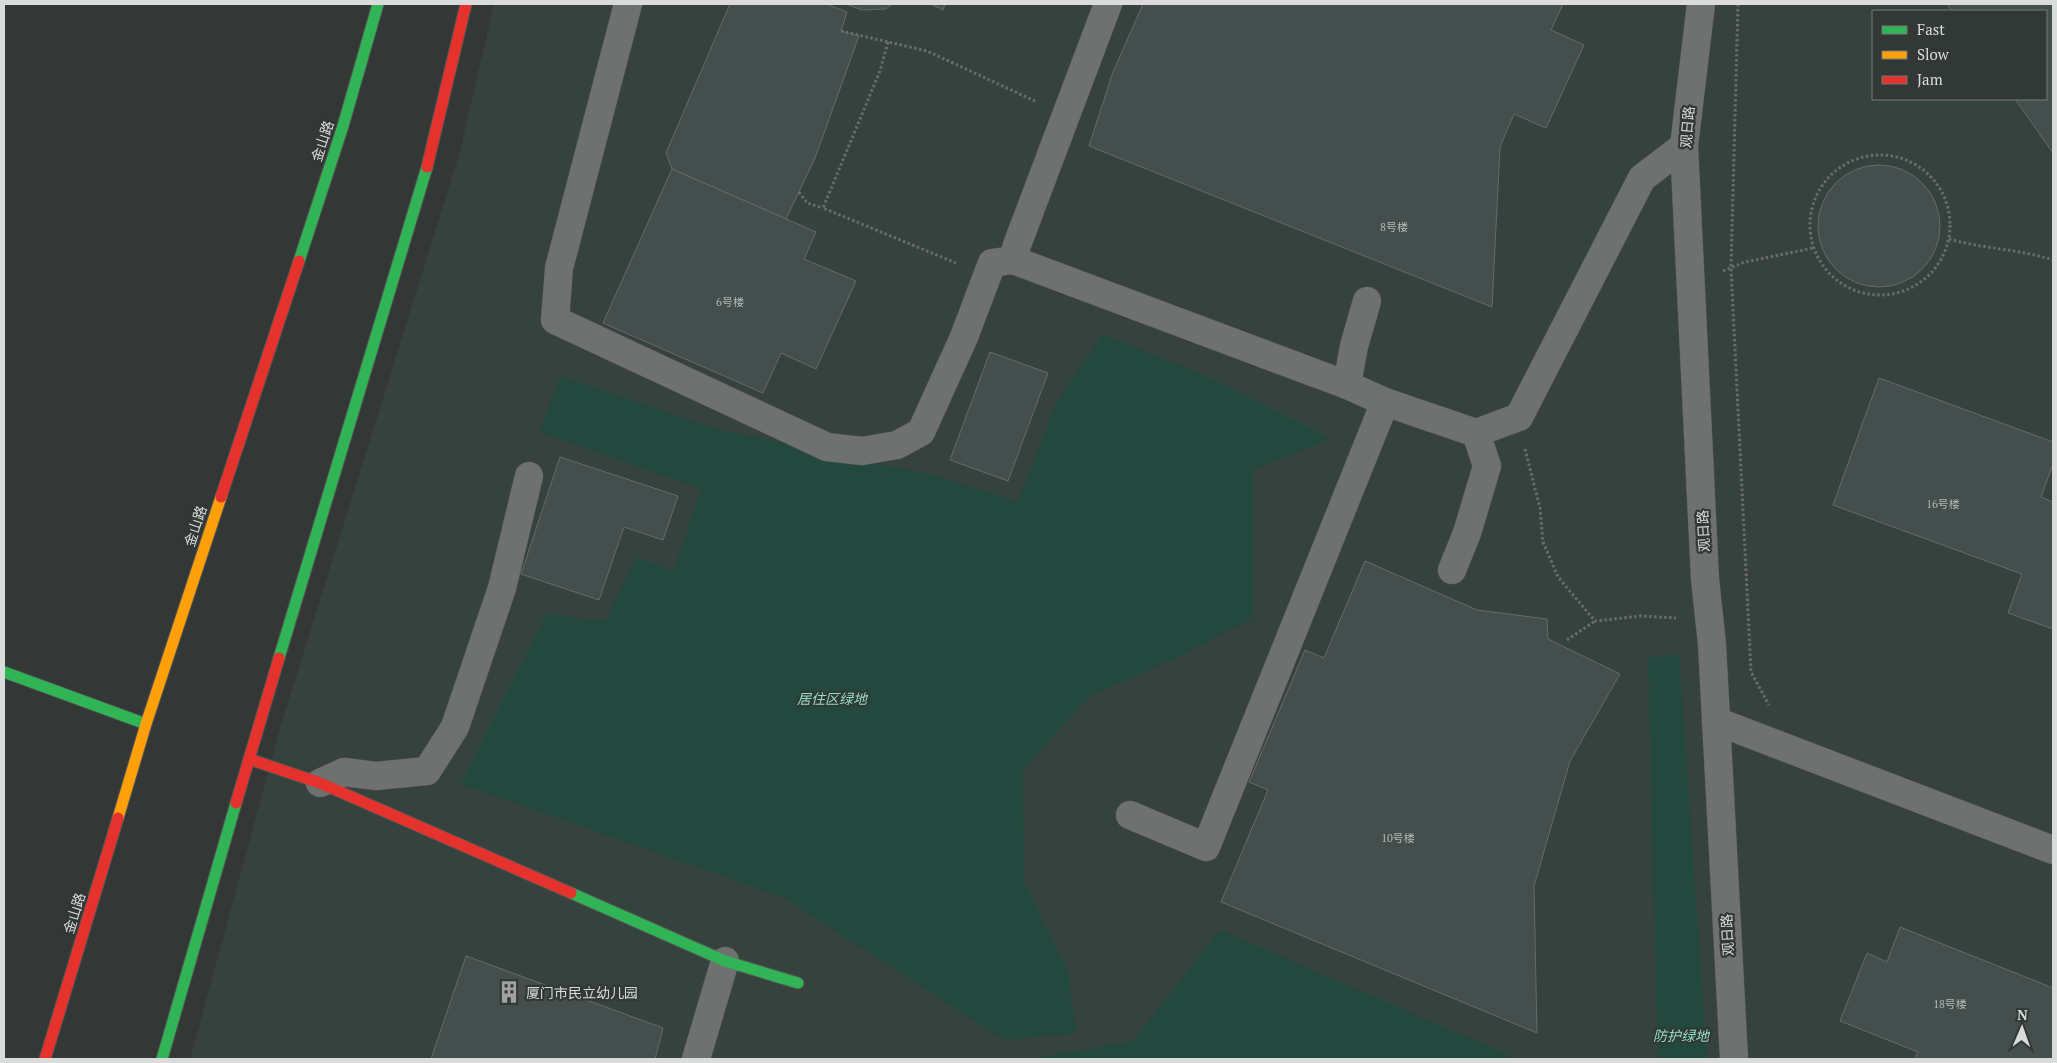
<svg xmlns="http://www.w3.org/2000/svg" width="2057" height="1063" font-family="'PT Serif','Noto Sans SC',serif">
  <rect width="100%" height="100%" fill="#333735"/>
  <path fill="#36423e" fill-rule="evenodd" d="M494 4H2053V1059H190L281 725 459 155ZM1873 11H2046V99H1873Z"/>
  <g fill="#23493f">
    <polygon points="1103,334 1219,382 1331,439 1253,469 1253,618 1178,657 1090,696 1023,769 1024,882 1068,972 1076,1033 1004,1040 785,898 461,784 547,613 605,622 637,557 673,571 701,489 540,432 560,376 713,428 940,477 1018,502 1056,403"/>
    <polygon points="1679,654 1707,1059 1658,1059 1648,658"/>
    <polygon points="1220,930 1511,1056 1509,1059 1030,1059 1132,1042"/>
  </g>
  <g fill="#444e4c" stroke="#676a69">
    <polygon points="730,4 826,4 847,12 841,31 859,36 815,158 786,219 672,169 666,153"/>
    <polygon points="846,4 892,4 886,9 862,10"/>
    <polygon points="931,4 945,4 943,10"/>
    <polygon points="1143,4 1563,4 1551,30 1584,45 1546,128 1514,114 1500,147 1492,307 1089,146 1113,72"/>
    <polygon points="1947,4 2053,4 2053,153 2015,99 2046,99 2046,11 1952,11"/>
    <circle cx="1879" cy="226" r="61"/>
    <polygon points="672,169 816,232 804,259 856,281 816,369 781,353 763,393 603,323"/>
    <polygon points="990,352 1048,373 1008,481 950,460"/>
    <polygon points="1879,378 2053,442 2053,464 2041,497 2053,502 2053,629 2008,613 2022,574 1833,505"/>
    <polygon points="560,457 678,496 663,540 624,527 599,600 521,574"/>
    <polygon points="1365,561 1477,610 1547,619 1548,639 1620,674 1570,761 1534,886 1537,1033 1221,902 1268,790 1249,782 1305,650 1324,658"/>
    <polygon points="1900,927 2053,988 2053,1059 1915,1059 1918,1052 1840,1021 1867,953 1887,962"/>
    <polygon points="466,956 663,1028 655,1059 431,1059"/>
  </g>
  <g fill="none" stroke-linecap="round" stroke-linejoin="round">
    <defs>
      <g id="street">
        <polyline points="628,4 559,268 555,320 827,447 862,451 897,445 921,432 964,337 992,263 1013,260"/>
        <polyline points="1108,4 1017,245 1013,260 1347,385 1385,402 1476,433 1519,417 1642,178 1684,146"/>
        <polyline points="1701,4 1684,146 1705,579 1712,644 1734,1059"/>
        <polyline points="1347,385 1354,346 1367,301"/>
        <polyline points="1452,570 1467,533 1487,466 1476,433"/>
        <polyline points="1716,721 2053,850"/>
        <polyline points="320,783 344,772 376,776 427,771 455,727 502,588 529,476"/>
        <polyline points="1130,815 1206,847 1385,402"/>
        <polyline points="696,1059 725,961"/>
      </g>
      <g id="fast">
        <polyline points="299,261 343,126 378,4"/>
        <polyline points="279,658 427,167"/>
        <polyline points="4,672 146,724"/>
        <polyline points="571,893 725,961 798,983"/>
        <polyline points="162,1059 236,803"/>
      </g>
      <polyline id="slow" points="118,818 146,724 221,497"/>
      <g id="jam">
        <polyline points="427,167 466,4"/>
        <polyline points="221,497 299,261"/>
        <polyline points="249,759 320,783 571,893"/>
        <polyline points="236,803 279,658"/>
        <polyline points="45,1059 118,818"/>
      </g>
    </defs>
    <use href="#street" stroke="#515453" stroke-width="29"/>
    <use href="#fast" stroke="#515453" stroke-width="13"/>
    <use href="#slow" stroke="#515453" stroke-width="13"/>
    <use href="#jam" stroke="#515453" stroke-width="13"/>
    <g stroke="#696c6b" stroke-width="3" stroke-dasharray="2.5 2.5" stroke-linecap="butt">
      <polyline points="1738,4 1731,268 1751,672 1769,705"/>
      <polyline points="841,31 927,51 1037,102"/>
      <polyline points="888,42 880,71 823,208 956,263"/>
      <circle cx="1880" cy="225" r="70"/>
      <polyline points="799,192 807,203 823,208"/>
      <path d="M1949 239C1984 249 2019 249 2053 260"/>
      <polyline points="1723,271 1745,262 1813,248"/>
      <polyline points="1525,449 1540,508 1543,542 1558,577 1595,621 1641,616 1676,618"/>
      <polyline points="1567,640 1595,621"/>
    </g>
    <use href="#street" stroke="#6e7170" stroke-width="28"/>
    <use href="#fast" stroke="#30b455" stroke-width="11"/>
    <use href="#slow" stroke="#ff9f0a" stroke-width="11"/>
    <use href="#jam" stroke="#e5322d" stroke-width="11"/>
  </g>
  <defs>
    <symbol id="building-bare" viewBox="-9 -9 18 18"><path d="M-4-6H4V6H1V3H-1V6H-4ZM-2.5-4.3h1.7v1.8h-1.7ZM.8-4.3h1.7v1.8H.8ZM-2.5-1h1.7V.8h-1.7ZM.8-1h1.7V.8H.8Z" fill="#9fa2a1" stroke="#323836" stroke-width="2.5" paint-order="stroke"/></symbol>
  </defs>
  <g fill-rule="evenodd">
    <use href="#building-bare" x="493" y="976" width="32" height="32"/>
  </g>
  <g text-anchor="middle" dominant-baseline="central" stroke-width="4.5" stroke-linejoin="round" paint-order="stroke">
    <g font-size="11" fill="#b4b8b7">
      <text x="1394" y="227">8号楼</text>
      <text x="730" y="302">6号楼</text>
      <text x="1943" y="504">16号楼</text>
      <text x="1398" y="838">10号楼</text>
      <text x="1950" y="1004">18号楼</text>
    </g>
    <g font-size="14" fill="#d9dcdb" stroke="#323836">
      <text transform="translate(1687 127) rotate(-85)">观日路</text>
      <text transform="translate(322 141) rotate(-72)">金山路</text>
      <text transform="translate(195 526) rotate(-72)">金山路</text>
      <text transform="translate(1703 531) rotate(-93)">观日路</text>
      <text transform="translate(74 913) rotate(-73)">金山路</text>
      <text transform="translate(1727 935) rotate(-93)">观日路</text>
    </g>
    <g font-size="14" font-style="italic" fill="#90ddc7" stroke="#323836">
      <text x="832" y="698">居住区绿地</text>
      <text x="1681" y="1035">防护绿地</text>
    </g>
    <g font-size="14" fill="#d9dcdb" stroke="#323836" text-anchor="start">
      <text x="526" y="992">厦门市民立幼儿园</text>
    </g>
  </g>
  <rect width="2057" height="1063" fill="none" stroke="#d9dcdb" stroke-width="10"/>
  <rect x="1872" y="10" width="175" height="90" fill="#323836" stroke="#757a78"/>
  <rect x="1882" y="26" width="25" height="8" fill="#30b455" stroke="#757a78"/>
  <text x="1917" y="35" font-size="15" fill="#d9dcdb">Fast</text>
  <rect x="1882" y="51" width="25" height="8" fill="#ff9f0a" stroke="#757a78"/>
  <text x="1917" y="60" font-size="15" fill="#d9dcdb">Slow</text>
  <rect x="1882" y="76" width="25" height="8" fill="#e5322d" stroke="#757a78"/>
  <text x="1917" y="85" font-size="15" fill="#d9dcdb">Jam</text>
  <g transform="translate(2022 1028) rotate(2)" stroke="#323836" stroke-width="4" paint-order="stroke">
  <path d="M0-4L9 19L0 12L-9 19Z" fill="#d9dcdb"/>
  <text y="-8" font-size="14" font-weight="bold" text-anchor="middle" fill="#d9dcdb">N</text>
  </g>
</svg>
